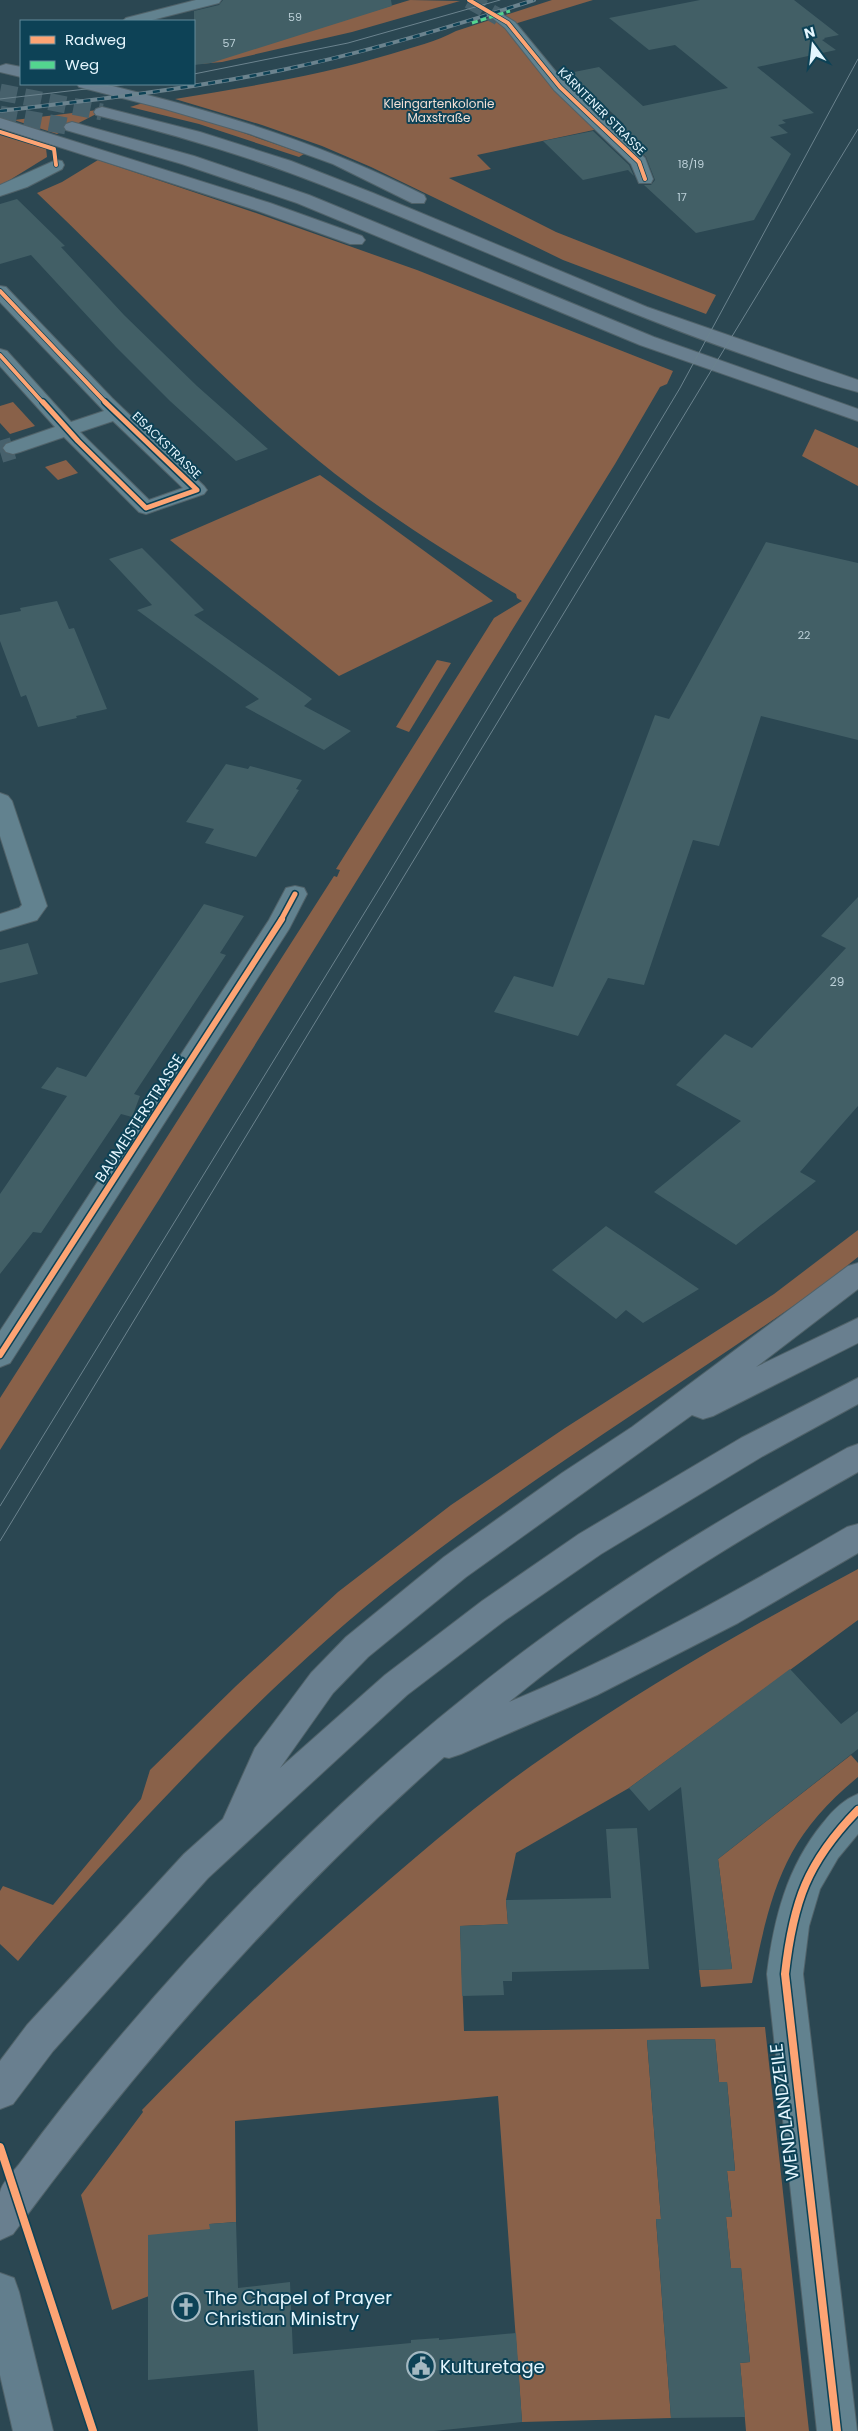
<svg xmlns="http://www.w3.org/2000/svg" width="858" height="2431" font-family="Poppins,sans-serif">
  <rect width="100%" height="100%" fill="#2b4752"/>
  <g fill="#896149">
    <polygon points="410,0 460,1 352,32 222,62 199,64"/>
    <path d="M552 0H593L511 25 603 128 477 155 491 169 449 178 556 232 716 295 706 314 563 260 371 167 322 146 262 125 175 99C248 87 321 75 391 54 413 47 436 42 456 31Z"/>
    <polygon points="143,103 206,120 304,154 299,157 199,124 130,107"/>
    <polygon points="106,109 57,134 14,120"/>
    <polygon points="0,133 46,148 47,157 0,186"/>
    <path d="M98 160 253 212 417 270 673 371 667 384 660 387 615 464 160 1198 0 1450V1398L334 876 337 877 340 870 336 869 494 618 522 601 517 598 516 594C448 553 380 511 319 461 219 379 131 282 37 193L62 182Z"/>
    <polygon points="13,402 35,426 10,434 0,423 0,406"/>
    <polygon points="815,429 858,448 858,486 802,456"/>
    <polygon points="66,460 78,473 58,480 45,467"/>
    <polygon points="320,475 493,601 339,676 170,540"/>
    <polygon points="437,660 451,663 409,732 396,727"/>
    <path d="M858 1230V1257L824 1284C686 1383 539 1471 405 1575 330 1633 262 1698 196 1765 136 1827 74 1893 18 1961L0 1944V1891L3 1886 53 1905 141 1799 150 1770 236 1686 338 1592 451 1505 565 1428 774 1294Z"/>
    <path d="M858 1569V1620L629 1788 516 1853 506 1900 508 1924 460 1926 464 2031 765 2027 809 2431H746L740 2363 750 2362 741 2268H731L726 2217 732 2216 727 2171 735 2170 727 2082H719L715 2039 647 2040 661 2219H656L671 2418 522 2422 498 2096 235 2121 236 2222 210 2224V2229L149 2296 112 2310 81 2195 143 2112 142 2110C213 2036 289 1966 367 1899 426 1848 486 1796 551 1752 649 1684 753 1625 858 1569Z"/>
    <path d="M851 1755 858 1763V1777C782 1839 771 1893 752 1983L701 1987 699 1970 732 1969 718 1859Z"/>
  </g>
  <g fill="#425f66">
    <polygon points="223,0 391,0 392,6 211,63 194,65 194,11 219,5"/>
    <polygon points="700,0 794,0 839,35 824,38 825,39 822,40 836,50 757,67 814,113 782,120 786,123 778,125 788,133 770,137 791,154 754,220 696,233 644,185 651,185 655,180 646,157 614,126 624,124 569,73 599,67 643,106 728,88 675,45 649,50 609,18"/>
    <polygon points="593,131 629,165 634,176 628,170 583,180 543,141"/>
    <polygon points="17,199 65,246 61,247 124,315 197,386 268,449 236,461 170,401 116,347 31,255 0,264 0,204"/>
    <polygon points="766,542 858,563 858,740 761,716 719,846 693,840 644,985 608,978 578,1036 494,1012 514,976 553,987 655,715 669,719"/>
    <polygon points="142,548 204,610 194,615 312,699 304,706 351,731 324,750 245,707 259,699 137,610 152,605 109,559"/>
    <polygon points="57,601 69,629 74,628 107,709 76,716 77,718 38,727 26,695 21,697 0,641 0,615 21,611 20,608"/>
    <polygon points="226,764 248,769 250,766 302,780 296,789 299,790 256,857 205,843 214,829 186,822"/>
    <polygon points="858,897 858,1106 800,1172 816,1181 736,1245 654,1192 741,1121 676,1085 725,1034 752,1048 846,948 821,936"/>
    <polygon points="204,904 244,916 220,953 226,955 134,1094 140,1096 132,1117 121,1114 41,1233 33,1232 0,1274 0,1194 67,1096 41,1088 57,1067 86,1077"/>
    <polygon points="28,943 38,974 0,983 0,950"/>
    <polygon points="606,1226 699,1289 643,1323 626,1310 616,1319 552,1270"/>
    <polygon points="790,1669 841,1724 858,1711 858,1749 718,1859 732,1969 699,1970 681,1787 649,1811 629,1788"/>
    <polygon points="637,1828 649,1969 512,1972 512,1981 503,1981 504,1995 462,1996 460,1926 508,1924 506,1900 611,1898 606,1829"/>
    <polygon points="715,2039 719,2082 727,2082 735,2171 727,2171 732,2217 726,2217 731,2268 741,2268 750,2362 740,2363 745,2417 671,2418 656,2219 661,2219 647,2040"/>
    <polygon points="236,2222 238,2288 290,2282 293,2354 411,2343 411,2340 439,2338 439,2340 516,2333 522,2422 434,2431 258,2431 254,2370 148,2380 148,2235 210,2229 209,2224"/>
  </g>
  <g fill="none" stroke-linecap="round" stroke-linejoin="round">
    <polyline stroke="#47616c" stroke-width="17" stroke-dasharray="17 8" stroke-linecap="butt" points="469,0 499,17"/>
    <polyline stroke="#47616c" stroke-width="22" stroke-dasharray="22 11" stroke-linecap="butt" points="0,452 13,448"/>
    <g stroke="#47616c" stroke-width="17" stroke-dasharray="17 8" stroke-linecap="butt">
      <polyline points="0,92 102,112"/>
      <polyline points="0,114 72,127"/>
    </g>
    <defs>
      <g id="street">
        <polygon points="196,0 221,0 219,3 148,21 123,21 126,18"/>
        <polygon points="499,12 515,22 566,84 645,158 653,179 651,183 639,183 631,164 554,90 505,28 491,17"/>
        <polygon points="56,160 62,161 64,165 62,169 27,187 0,196 0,185"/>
        <path d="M0 286 6 287 112 398 204 486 207 490 204 494 146 514 139 512 64 437 20 452 13 454 6 452 3 448 6 444 55 427 0 366V349L7 351 71 422 104 411 0 302ZM113 421 183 488 149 500 80 432Z"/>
        <polygon points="0,793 8,796 12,801 47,906 37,920 0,931 0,914 19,908 22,905 0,836"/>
        <polygon points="295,886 304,888 307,894 289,929 10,1363 0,1367 0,1331 269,920 286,888"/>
        <path d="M858 1794V1834L838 1858 820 1889 809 1926 803 1974 857 2431H817L767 1974C774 1918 787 1867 823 1823 833 1810 843 1800 858 1794Z"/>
      </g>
      <polygon id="secondary" points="0,2273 14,2278 19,2292 53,2431 13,2431 0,2375"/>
      <g id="highway">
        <polygon points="6,64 21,67 21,77 0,72 0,66"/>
        <path d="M77 84H104C215 111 322 143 424 195L426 199 424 203H412L333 164 250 134 165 109 79 87Z"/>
        <path d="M102 107 200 132 291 161 373 193 647 307 858 380V392C819 382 780 367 742 354 599 304 463 240 322 185 248 156 173 134 96 115L94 112 96 109Z"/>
        <polygon points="0,118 270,203 362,236 365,240 362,244 350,244 258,211 0,128"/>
        <polygon points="72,122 194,156 309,195 654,337 858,409 858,421 640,345 297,203 182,164 66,130 64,127 66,124"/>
        <polygon points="858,1263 858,1289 756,1367 858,1318 858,1343 713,1416 703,1419 692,1415 466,1577 368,1657 333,1693 280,1768 385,1675 482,1601 579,1534 741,1438 858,1378 858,1404 763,1456 601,1554 504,1621 407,1695 208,1878 53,2051 13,2104 0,2109 0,2061 27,2025 184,1854 223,1819 255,1748 311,1673 346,1637 444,1557 562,1473 632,1427 848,1266"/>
        <path d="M858 1444V1472C737 1540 617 1613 509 1702 627 1653 737 1591 847 1527L858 1524V1553L738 1623 597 1695 461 1754 449 1758 444 1757C282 1900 141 2060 13 2234L0 2240C0 2225 0 2207 0 2192 2 2182 14 2171 20 2163 49 2123 80 2084 112 2046 238 1896 381 1756 539 1640 637 1568 741 1507 847 1448Z"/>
      </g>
    </defs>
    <use href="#street" stroke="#506269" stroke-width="2"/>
    <use href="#secondary" stroke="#506269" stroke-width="2"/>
    <use href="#highway" stroke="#506269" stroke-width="2"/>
    <use href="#street" fill="#62828f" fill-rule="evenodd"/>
    <use href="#secondary" fill="#627e8d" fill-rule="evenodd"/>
    <use href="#highway" fill="#697f8f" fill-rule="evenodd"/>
    <g stroke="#6b838e" stroke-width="1">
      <polyline points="194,74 348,43 500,0"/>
      <polyline points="0,99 129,84"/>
      <polyline points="0,1506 384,881 680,388 858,59"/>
      <polyline points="0,1541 858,129"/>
    </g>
    <defs>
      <path id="rail" d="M0 111C94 100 189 89 282 70 367 52 451 27 534 0"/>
    </defs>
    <use href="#rail" stroke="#6b838e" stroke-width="4"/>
    <use href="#rail" stroke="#0d4256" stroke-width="2.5" stroke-dasharray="7" stroke-linecap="butt"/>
    <polyline stroke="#53d58f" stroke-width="3" stroke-dasharray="6 3" stroke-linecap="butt" points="472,23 510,11"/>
    <defs>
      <g id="cycleway-far3">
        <polyline points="469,0 508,23 560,87 639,162 645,179"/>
        <polyline points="0,132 54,149 56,165"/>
        <polyline points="0,291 107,404"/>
        <polyline points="0,355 44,404"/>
      </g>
      <g id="cycleway-far2">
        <polyline points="43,402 78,441 146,508 197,490 105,402"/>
        <polyline points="281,920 295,894"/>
      </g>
      <polyline id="cycleway-far1" points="0,1355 282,919"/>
      <g id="cycleway">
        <polyline points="0,2147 93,2431"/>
        <path d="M837 2431 785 1974C793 1902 807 1862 858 1810"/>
      </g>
    </defs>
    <use href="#cycleway-far3" stroke="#0d4256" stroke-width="5.5"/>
    <use href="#cycleway-far2" stroke="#0d4256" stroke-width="8"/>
    <use href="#cycleway-far1" stroke="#0d4256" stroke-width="9"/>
    <use href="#cycleway" stroke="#0d4256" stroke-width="11"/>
    <use href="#cycleway-far3" stroke="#fda474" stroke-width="4"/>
    <use href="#cycleway-far2" stroke="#fda474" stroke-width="5"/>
    <use href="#cycleway-far1" stroke="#fda474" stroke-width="6"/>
    <use href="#cycleway" stroke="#fda474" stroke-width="8"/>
  </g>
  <defs>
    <symbol id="church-ring" viewBox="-11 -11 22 22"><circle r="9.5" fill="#0d4256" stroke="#a4b9c2" stroke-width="1.5"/><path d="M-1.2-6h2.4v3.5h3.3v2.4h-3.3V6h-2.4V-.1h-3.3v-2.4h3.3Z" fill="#a4b9c2"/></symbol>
    <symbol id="civic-ring" viewBox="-11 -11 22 22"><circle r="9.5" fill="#0d4256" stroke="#a4b9c2" stroke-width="1.5"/><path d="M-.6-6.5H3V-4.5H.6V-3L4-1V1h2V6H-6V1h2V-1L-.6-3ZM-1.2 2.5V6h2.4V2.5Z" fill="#a4b9c2"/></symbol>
  </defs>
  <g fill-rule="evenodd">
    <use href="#church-ring" x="170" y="2291" width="32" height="32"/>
    <use href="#civic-ring" x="405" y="2350" width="32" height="32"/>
  </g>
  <g text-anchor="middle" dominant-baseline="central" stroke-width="4" stroke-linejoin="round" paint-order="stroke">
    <g font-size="11" fill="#bcd0d8">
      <text x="295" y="17">59</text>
      <text x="229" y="43">57</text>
      <text x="691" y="164">18/19</text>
      <text x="682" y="197">17</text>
      <text x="804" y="635">22</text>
    </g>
    <g font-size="12" fill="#f2ded4" stroke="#0d4256">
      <text x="439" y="103">Kleingartenkolonie<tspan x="439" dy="14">Maxstraße</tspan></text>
    </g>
    <g font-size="12" fill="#e5f6fe" stroke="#0d4256">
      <text transform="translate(602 111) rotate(45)">KÄRNTENER STRASSE</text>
      <text transform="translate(167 445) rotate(44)">EISACKSTRASSE</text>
    </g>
    <g font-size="12" fill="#bcd0d8">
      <text x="837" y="981">29</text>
    </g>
    <g font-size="15" fill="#e5f6fe" stroke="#0d4256">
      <text transform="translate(139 1118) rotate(-57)">BAUMEISTERSTRASSE</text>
    </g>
    <g font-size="18" fill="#e5f6fe" stroke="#0d4256">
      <text transform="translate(784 2112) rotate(-97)">WENDLANDZEILE</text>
    </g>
    <g font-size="18" fill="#e5f6fe" stroke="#0d4256" text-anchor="start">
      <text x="205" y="2297">The Chapel of Prayer<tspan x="205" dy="21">Christian Ministry</tspan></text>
      <text x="440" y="2366">Kulturetage</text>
    </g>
  </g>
  <rect x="20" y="20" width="175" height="65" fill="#0d4256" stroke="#638a99"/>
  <rect x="30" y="36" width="25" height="8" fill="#fda474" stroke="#638a99"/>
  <text x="65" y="45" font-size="15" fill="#e5f6fe">Radweg</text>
  <rect x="30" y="61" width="25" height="8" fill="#53d58f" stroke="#638a99"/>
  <text x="65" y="70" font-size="15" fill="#e5f6fe">Weg</text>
  <g transform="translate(813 45) rotate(345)" stroke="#0d4256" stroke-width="4" paint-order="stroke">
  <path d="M0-4L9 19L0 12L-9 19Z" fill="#e5f6fe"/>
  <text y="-8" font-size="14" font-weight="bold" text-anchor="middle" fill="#e5f6fe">N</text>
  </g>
</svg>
